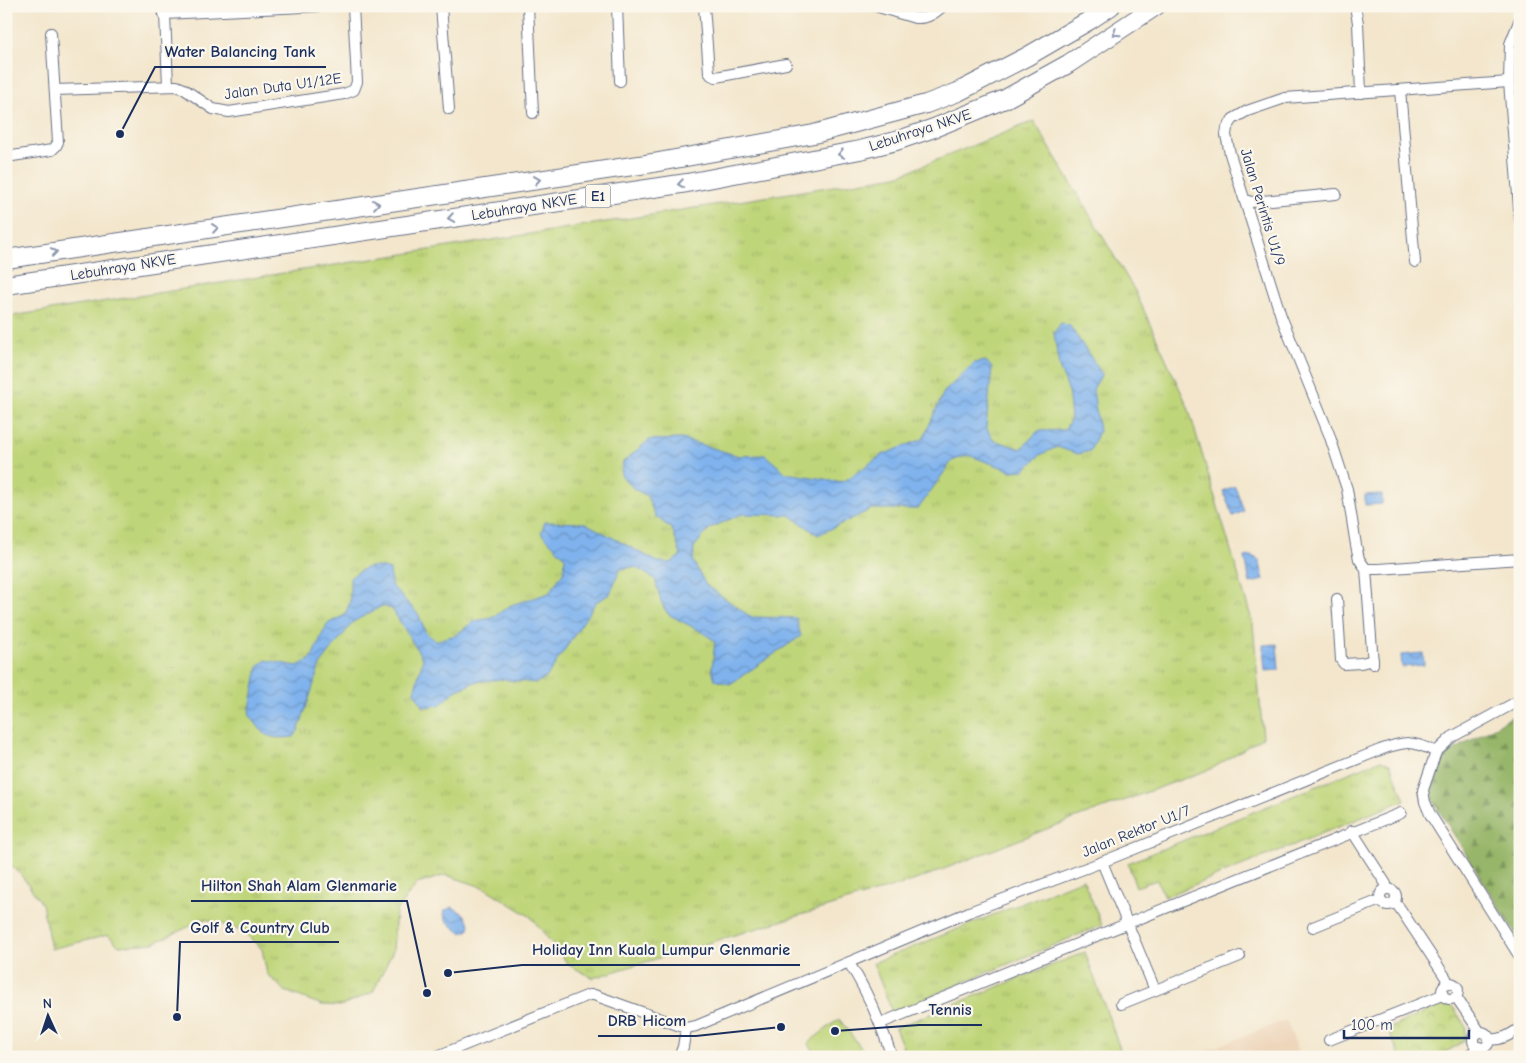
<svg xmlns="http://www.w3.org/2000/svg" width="1526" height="1063" font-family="'Comic Neue',sans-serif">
  <defs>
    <pattern id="grass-tufts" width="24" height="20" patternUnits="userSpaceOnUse" patternTransform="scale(1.25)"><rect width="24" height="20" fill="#bfd579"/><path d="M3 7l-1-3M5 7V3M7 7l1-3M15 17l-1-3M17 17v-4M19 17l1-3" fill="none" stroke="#a4b76b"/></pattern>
    <pattern id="forest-firs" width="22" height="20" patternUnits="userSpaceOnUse" patternTransform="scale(1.25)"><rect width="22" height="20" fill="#97b669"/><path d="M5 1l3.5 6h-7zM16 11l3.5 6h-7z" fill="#7a945a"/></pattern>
    <pattern id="park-crowns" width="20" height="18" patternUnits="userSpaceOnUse" patternTransform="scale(1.25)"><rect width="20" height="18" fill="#bfd579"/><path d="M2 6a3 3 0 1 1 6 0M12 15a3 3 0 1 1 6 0" fill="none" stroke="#a4b76b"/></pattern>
    <pattern id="water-waves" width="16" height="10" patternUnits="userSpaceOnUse" patternTransform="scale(1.25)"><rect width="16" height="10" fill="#80b3ed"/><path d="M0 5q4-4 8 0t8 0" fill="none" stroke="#6892c3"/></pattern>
  </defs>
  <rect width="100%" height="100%" fill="#fbf7ec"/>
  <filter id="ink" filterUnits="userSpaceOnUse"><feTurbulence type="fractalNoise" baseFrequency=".02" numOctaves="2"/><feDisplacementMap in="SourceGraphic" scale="10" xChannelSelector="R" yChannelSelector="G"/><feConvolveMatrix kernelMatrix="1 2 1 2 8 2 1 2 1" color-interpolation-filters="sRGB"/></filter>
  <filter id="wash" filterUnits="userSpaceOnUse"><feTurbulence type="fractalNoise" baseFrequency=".0096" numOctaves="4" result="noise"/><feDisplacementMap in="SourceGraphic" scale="20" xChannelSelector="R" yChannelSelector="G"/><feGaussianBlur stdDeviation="1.12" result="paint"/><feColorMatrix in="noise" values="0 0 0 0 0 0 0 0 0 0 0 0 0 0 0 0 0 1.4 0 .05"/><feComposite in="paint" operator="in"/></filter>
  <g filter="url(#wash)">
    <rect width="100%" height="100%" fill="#f3e6cc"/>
    <polygon fill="#eed6bb" points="1286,1020 1301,1057 1190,1057"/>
    <g fill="url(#grass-tufts)" stroke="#6d826c">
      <polygon points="1034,121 1135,291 1188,407 1253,624 1263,737 1213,768 1057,825 913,881 593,978 569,965 531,917 485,888 446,875 417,884 396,911 393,951 373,992 341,1006 322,1005 285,991 267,974 262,949 241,930 205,919 154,943 119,946 108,935 51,949 42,904 19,872 6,863 6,317 897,176"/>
      <polygon points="1381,760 1390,764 1405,800 1164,897 1157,880 1136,887 1128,863"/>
      <polygon points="1083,879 1102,925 892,1012 873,963"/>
      <polygon points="1085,952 1123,1057 907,1057 895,1028"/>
    </g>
    <polygon fill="url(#forest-firs)" stroke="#597264" points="1520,712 1520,941 1430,796 1444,756"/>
    <polygon fill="url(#park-crowns)" stroke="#6d826c" points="1445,1003 1453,1007 1466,1027 1464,1041 1438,1057 1400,1057 1388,1029"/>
    <polygon fill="#bfd579" stroke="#6d826c" points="839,1019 868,1057 818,1057 808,1043"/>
    <g fill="url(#water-waves)" stroke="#4e71a6">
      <path d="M1061 323 1070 326 1102 374 1093 389 1099 431 1090 451 1078 454 1057 447 1040 455 1025 470 1012 471 968 455 952 461 918 509H872L818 535 790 515 742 514 710 528 694 547 693 561 706 585 751 617 796 618 801 636 730 684 715 680 712 669 715 641 702 632 668 614 661 602 655 579 635 567 620 569 610 594 596 602 546 678 536 683 500 679 475 682 455 691 440 705 424 707 414 692 423 659 392 609 382 606 353 622 320 665 299 729 294 737C266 740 265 736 249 714L258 667 266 660 297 666 311 659 327 624 345 615 350 602V578C365 566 372 564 390 570L391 585 419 615 425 632 435 641 456 635 474 621 492 618 511 605 549 593 564 571 565 557 541 533 545 522 585 523 658 562 671 563 681 555 672 529 655 516 647 496 634 489 621 475 623 462 649 440 682 439 739 456 765 455 786 473 843 482 882 455 923 439 944 392 974 363 986 361 992 368 986 427 993 440 1021 449 1038 431 1065 430 1071 418 1068 389 1059 367 1054 333Z"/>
      <polygon points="1235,486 1244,511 1233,516 1223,491"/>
      <polygon points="1382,494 1382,504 1365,505 1365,495"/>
      <polygon points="1252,556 1259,560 1264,580 1250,583 1245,557"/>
      <polygon points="1277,644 1279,670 1265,671 1263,645"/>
      <polygon points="1423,653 1424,665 1402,667 1401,655"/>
      <path d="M452 907 464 914 470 925 468 931 461 933C454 927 443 921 444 911Z"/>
    </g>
  </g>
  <g filter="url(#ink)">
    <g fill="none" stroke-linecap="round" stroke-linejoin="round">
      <defs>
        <g id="minor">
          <polyline points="441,6 449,109"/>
          <polyline points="528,6 533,113"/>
          <polyline points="617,6 620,81"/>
          <polyline points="704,6 709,72 711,75 716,77 786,64"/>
          <path d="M875 6 915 18C927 19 934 14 943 6"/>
          <polyline points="1355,6 1358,23 1361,93"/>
          <polyline points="1520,19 1510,44 1509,82 1520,221"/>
          <polyline points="168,85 165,14 323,6"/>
          <polyline points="55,90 177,86 184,89 213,109 229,112 344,94 354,90 357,82 353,6"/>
          <polyline points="1400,90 1415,262"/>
          <polyline points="6,157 52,150 56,146 58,142 51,33"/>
          <polyline points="1245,200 1251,202 1336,194"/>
          <polyline points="1366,569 1379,569 1520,559"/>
          <polyline points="1337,599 1341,660 1344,664 1361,663 1373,660"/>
          <polyline points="1373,664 1366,569 1359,559 1356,545 1347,489 1329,434 1281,316 1230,154 1226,135 1227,128 1233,119 1247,111 1285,98 1509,82"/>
          <polyline points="1520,700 1452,737 1436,752 1423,790 1425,802 1430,814 1520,957"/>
          <polyline points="1352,831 1386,884 1386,888"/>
          <polyline points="1102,862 1155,990"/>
          <circle cx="1388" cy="897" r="8"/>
          <polyline points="1394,902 1399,907 1446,978 1447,983"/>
          <polyline points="1313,927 1380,900"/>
          <path d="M849 963C868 992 881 1024 892 1057"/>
          <circle cx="1450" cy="991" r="8"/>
          <polyline points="1456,997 1480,1032"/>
          <polyline points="1121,1004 1240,956"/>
          <polyline points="881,1023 1401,813"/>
          <circle cx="1481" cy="1040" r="8"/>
          <path d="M1489 1039C1501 1041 1510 1035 1520 1028"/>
          <polyline points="1329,1040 1442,995"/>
          <path d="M435 1057 589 995H594L686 1028 696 1026 969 912 1102 862 1380 750C1405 741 1412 740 1436 752"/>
          <polyline points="679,1057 683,1047 686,1028"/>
          <polyline points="1468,1057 1479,1047"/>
        </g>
        <polyline id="tertiary" points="165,6 165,14"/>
        <g id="motorway">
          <polyline points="6,259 653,163 814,134 926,104 958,92 1028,56 1090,20 1111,6"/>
          <polyline points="6,285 687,183 860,150 896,141 934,128 1005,99 1068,64 1156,6"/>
        </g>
      </defs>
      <use href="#minor" stroke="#676f84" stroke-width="12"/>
      <use href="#tertiary" stroke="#676f84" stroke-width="15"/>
      <use href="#motorway" stroke="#676f84" stroke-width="20"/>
      <use href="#minor" stroke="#fff" stroke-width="10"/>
      <use href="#tertiary" stroke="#fff" stroke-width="12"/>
      <use href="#motorway" stroke="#fff" stroke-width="18"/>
    </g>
    <defs><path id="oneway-chevron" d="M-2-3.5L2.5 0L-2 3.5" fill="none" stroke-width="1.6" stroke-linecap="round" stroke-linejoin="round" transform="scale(1.25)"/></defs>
    <g stroke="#8d97ae">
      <use href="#oneway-chevron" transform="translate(1116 33) rotate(146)"/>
      <use href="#oneway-chevron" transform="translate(841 154) rotate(169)"/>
      <use href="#oneway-chevron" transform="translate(537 180) rotate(-8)"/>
      <use href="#oneway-chevron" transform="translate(681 184) rotate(171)"/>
      <use href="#oneway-chevron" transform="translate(376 204) rotate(-8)"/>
      <use href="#oneway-chevron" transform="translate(451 218) rotate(171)"/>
      <use href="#oneway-chevron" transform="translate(215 228) rotate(-8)"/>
      <use href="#oneway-chevron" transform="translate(54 252) rotate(-8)"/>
    </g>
  </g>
  <g text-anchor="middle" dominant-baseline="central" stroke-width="4.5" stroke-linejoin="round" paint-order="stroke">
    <rect fill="#fbf7ec" stroke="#5e6b89" stroke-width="1" x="585.5" y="184.5" width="25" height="23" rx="4"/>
    <g font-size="14" font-weight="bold" fill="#1b2f5e">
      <text x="598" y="196">E1</text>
    </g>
    <g font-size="15" fill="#1b2f5e" stroke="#fbf7ec">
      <text transform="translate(283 86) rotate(-8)">Jalan Duta U1/12E</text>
      <text transform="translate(920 130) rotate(-18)">Lebuhraya NKVE</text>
      <text transform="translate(524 207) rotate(-9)">Lebuhraya NKVE</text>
      <text transform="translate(1263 207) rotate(73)">Jalan Perintis U1/9</text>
      <text transform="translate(123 267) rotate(-9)">Lebuhraya NKVE</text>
      <text transform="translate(1136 831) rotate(-22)">Jalan Rektor U1/7</text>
    </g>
  </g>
  <path fill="none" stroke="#1b2f5e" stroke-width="2" d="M120 134L155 67H326M427 993L407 901H191M177 1017L180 942H339M448 973L522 965H800M835 1031L919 1025H982M781 1027L696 1036H598"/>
  <g fill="#1b2f5e" stroke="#fbf7ec" stroke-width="2">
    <circle cx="120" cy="134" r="5"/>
    <circle cx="427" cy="993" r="5"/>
    <circle cx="177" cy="1017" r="5"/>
    <circle cx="448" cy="973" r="5"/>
    <circle cx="835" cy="1031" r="5"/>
    <circle cx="781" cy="1027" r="5"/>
  </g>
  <g font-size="16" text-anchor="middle" font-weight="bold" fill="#1b2f5e" stroke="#fbf7ec" stroke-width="4.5" stroke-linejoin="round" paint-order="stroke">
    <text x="240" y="57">Water Balancing Tank</text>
    <text x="299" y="891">Hilton Shah Alam Glenmarie</text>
    <text x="260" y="933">Golf &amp; Country Club</text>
    <text x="661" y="955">Holiday Inn Kuala Lumpur Glenmarie</text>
    <text x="950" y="1015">Tennis</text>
    <text x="647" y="1026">DRB Hicom</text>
  </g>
  <rect width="1526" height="1063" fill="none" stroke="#fbf7ec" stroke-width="25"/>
  <g transform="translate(48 1016) rotate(357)" stroke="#fbf7ec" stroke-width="4" paint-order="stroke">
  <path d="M0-4L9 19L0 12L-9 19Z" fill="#1b2f5e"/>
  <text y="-8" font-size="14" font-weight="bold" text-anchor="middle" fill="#1b2f5e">N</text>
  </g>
  <path d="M1344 1030v8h125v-8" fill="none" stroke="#1b2f5e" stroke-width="2.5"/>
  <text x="1351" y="1030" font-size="15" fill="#1b2f5e" stroke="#fbf7ec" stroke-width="4" paint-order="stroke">100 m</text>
</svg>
